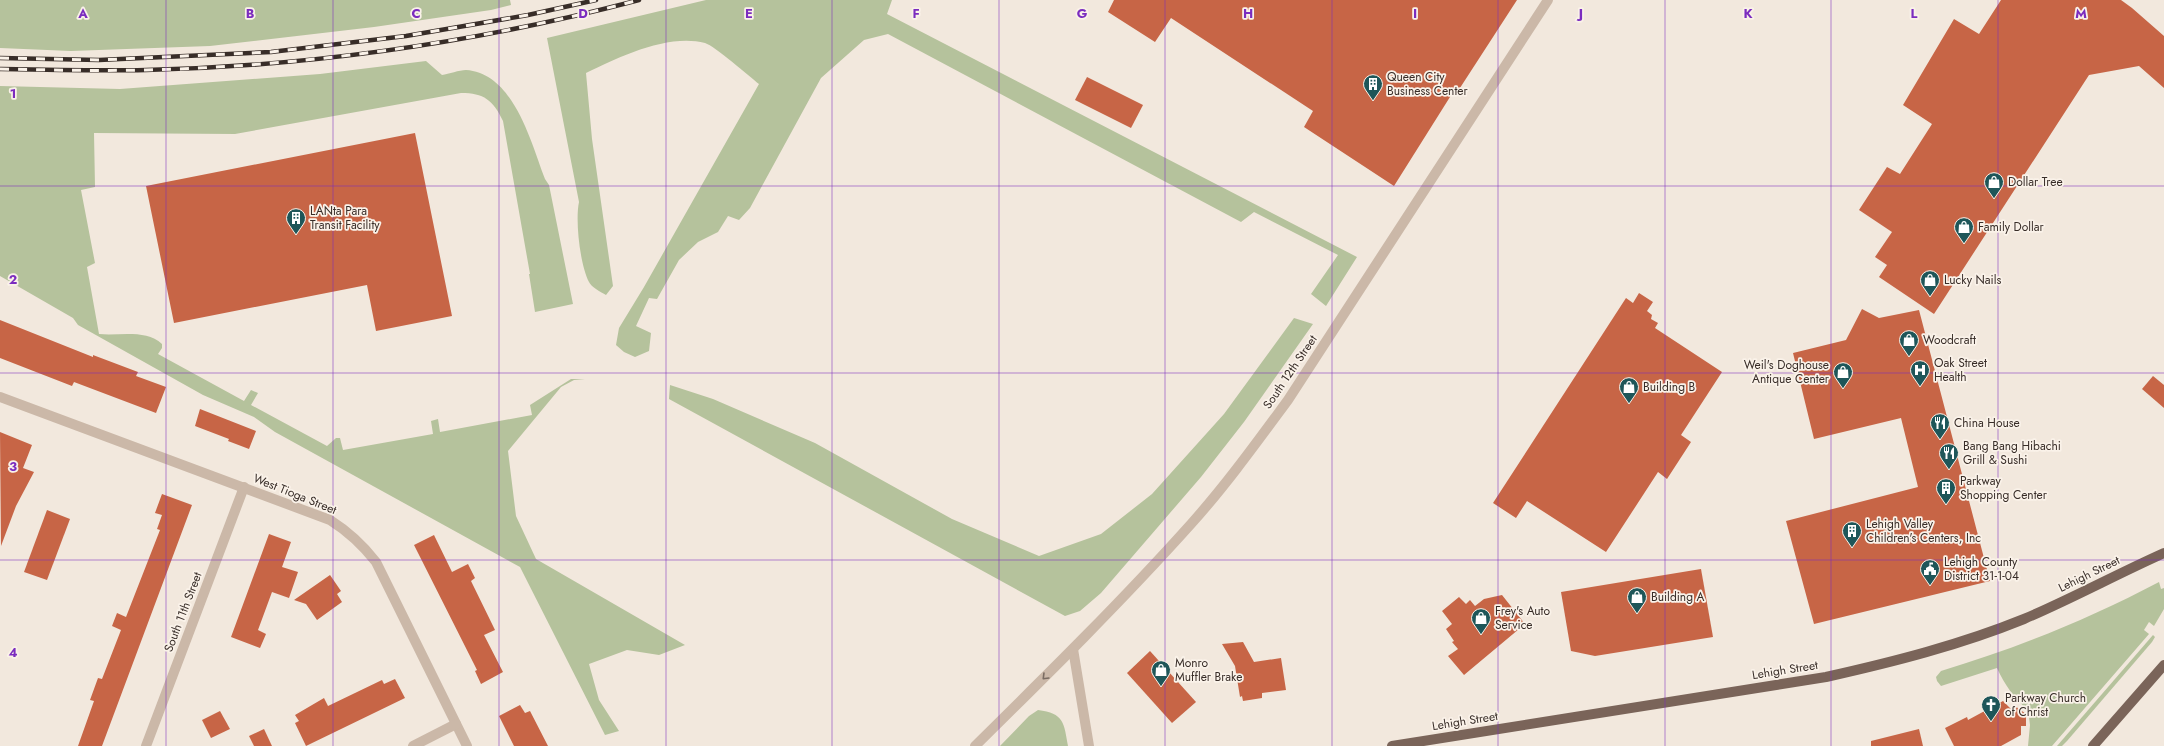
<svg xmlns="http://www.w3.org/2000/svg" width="2164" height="746" font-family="Jost,sans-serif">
  <rect width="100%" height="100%" fill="#f2e8dd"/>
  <g fill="#b5c29c">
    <polygon points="0,0 510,0 511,5 491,10 374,27 210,46 71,51 0,48"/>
    <path d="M706 0H892L887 14 1357 257 1326 306 1311 294 1338 255 1254 212 1241 222 888 34 864 40 821 78 750 208 739 220 728 216 718 232 698 242 679 260 657 299 649 298 636 326 651 333 649 351 635 357 624 352 616 345 619 328 644 287 759 84C750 77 715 46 705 43 669 33 618 57 586 73L592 139 613 286 606 295C601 292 591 287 589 282 580 265 575 220 579 202L547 38Z"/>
    <path d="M426 61 442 75C449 74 459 70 466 70 514 73 531 143 545 179L549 185 573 304 535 312 529 274H530L503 121C493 100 484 93 461 93L235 134 94 133 95 187 81 190 95 263 87 267 99 334C120 336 146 329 162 344V348L158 354 244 401 251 390 258 393 251 405 327 446 336 438H340L343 450 433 434 431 421 438 419 440 432 532 415 530 405 571 379H585L574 380 561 387 508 451 516 516 536 559 685 645 659 655 627 650 589 664 599 700 619 731 605 735 520 567 275 432 254 417 203 395 78 325 73 318 0 276V86L120 89 320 74Z"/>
    <polygon points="1294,318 1313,324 1244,422 1201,477 1101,593 1080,611 1065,616 669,399 670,385 713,399 815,443 952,519 1039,556 1101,534 1152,494 1224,414"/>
    <path d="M2159 582 2161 589 2164 588V609L2154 626 2149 622 2144 630 2149 634 2052 746H2028L2030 725 2028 710C2013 697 2005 685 1997 668L1941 686 1937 681 1936 677 1941 671C2017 648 2089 619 2159 582Z"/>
    <polygon points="2153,635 2155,637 2152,642 2067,741 2062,746 2057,746"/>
    <path d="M1038 710C1064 713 1064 723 1068 746H1000L1029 716Z"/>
  </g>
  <g fill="#c76546">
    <polygon points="1114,0 1517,0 1458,91 1455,89 1394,186 1304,127 1313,111 1171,18 1155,42 1108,12"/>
    <polygon points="2001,0 2121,0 2132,8 2164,36 2164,88 2139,66 2089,75 1934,314 1879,277 1887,265 1875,257 1892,232 1859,210 1887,167 1900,174 1932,124 1903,105 1954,19 1979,34"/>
    <polygon points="1087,77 1143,105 1131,128 1075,100"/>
    <polygon points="415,133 452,316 376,331 367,285 174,323 146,186"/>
    <polygon points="1639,293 1653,302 1647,311 1652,315 1651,319 1658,323 1655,328 1722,372 1681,435 1691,442 1667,479 1658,472 1606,552 1527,501 1516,518 1493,503 1626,298 1633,303"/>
    <polygon points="1862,309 1879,318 1919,310 1990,581 1814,624 1786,521 1918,487 1901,418 1814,439 1793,353 1846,340"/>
    <polygon points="0,320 93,357 93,355 138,372 136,376 166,387 156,413 74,382 72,386 0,358"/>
    <polygon points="2153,376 2164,385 2164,408 2142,389"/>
    <polygon points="200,409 256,431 249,449 228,441 229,439 195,426"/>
    <polygon points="0,432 32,445 23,468 34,472 16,506 1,546"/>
    <polygon points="162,494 192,505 102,746 78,746 94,701 90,700 98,678 102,679 121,630 112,626 117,613 126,617 160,530 157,529 162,515 155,513"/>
    <polygon points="47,510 70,519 47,580 24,572"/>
    <polygon points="269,534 291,542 282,567 298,572 289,598 272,592 258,630 266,634 260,648 231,637"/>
    <polygon points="434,535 452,572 468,564 475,578 471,581 495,630 484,635 503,672 481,684 475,671 477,670 414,545"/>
    <polygon points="1701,569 1713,637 1595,656 1571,651 1561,592"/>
    <polygon points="330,575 341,591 337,594 342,602 317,620 306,604 294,600"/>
    <polygon points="1502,595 1525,624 1464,675 1448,656 1458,649 1452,642 1454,641 1446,629 1452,624 1442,611 1459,597 1466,604 1470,600 1475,606 1484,599"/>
    <polygon points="1243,642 1254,662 1281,658 1286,690 1262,693 1262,698 1243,701 1242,696 1240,697 1235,666 1222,644"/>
    <polygon points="1150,651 1196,702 1172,723 1127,673"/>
    <polygon points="395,679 405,698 306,746 295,723 299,721 295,715 324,698 328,706 382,680 384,684"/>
    <polygon points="2003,701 2012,710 2015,706 2026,714 2026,726 2021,726 2021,735 2001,746 1954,746 1945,728 1967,717 1968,720"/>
    <polygon points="520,705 525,713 530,711 548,746 514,746 499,716"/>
    <polygon points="220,711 230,729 211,738 202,720"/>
    <polygon points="264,729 272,746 254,746 249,736"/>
    <polygon points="1919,729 1923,746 1871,746 1871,741"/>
  </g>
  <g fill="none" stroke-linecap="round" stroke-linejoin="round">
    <g stroke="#cbb8a8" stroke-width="10">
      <path d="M0 397 330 520C349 532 362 544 376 562L467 746"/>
      <polyline points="1073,649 1089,746"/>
      <polyline points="146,746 244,487"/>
      <polyline points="413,746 456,724"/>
      <path d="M975 746C1048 674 1122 601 1191 524 1226 485 1257 442 1288 400L1548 0"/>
    </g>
    <g stroke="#7a6459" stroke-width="10">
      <path d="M1392 746 1826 677C1893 662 1960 645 2024 619 2071 599 2117 574 2164 553"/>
      <polyline points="2093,746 2164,665"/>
    </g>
    <defs>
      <g id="rail">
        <polyline points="0,58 99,60 271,52 406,36 528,15 596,0"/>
        <path d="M0 69C49 70 97 71 146 70 311 66 479 42 639 0"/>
      </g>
    </defs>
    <use href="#rail" stroke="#382d28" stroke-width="4.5"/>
    <use href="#rail" stroke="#faf2e9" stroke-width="3" stroke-dasharray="9" stroke-linecap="butt"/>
  </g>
  <defs><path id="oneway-chevron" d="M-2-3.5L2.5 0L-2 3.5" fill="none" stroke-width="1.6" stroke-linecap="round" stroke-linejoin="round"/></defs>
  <use stroke="#7a6c62" href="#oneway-chevron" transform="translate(1045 677) rotate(135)"/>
  <path fill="none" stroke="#7b2cbf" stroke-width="1" stroke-opacity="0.55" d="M166 0V746M333 0V746M499 0V746M666 0V746M832 0V746M999 0V746M1165 0V746M1332 0V746M1498 0V746M1665 0V746M1831 0V746M1998 0V746M0 186H2164M0 373H2164M0 560H2164"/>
  <defs>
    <symbol id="building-pin" viewBox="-11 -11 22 30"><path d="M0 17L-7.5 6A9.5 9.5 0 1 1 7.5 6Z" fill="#1e5659" stroke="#faf2e9"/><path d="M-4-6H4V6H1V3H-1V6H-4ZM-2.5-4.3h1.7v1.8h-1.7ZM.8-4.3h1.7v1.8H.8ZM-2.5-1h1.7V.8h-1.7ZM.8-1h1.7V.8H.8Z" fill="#fff"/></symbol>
    <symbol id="shop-pin" viewBox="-11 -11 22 30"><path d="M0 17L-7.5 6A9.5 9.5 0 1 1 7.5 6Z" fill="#1e5659" stroke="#faf2e9"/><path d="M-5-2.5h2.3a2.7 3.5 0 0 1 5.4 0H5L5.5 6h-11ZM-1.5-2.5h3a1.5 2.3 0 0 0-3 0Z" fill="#fff"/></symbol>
    <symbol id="hospital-pin" viewBox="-11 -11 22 30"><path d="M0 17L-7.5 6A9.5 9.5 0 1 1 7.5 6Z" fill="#1e5659" stroke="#faf2e9"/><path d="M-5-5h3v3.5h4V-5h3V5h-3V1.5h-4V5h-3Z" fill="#fff"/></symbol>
    <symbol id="restaurant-pin" viewBox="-11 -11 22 30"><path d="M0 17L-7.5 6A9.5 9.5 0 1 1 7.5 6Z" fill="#1e5659" stroke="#faf2e9"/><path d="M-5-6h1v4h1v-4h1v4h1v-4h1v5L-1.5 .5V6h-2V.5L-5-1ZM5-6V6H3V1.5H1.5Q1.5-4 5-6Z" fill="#fff"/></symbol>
    <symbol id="civic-pin" viewBox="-11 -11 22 30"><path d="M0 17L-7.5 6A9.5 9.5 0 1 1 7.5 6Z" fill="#1e5659" stroke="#faf2e9"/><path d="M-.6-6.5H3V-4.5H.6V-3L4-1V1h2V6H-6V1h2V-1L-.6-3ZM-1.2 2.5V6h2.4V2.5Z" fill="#fff"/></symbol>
    <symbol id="church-pin" viewBox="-11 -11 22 30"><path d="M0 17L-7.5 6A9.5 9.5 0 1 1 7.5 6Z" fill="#1e5659" stroke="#faf2e9"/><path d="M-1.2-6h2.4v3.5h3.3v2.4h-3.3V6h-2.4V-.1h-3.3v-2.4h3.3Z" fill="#fff"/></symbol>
  </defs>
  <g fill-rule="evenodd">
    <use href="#building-pin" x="1362" y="73" width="22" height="30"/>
    <use href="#shop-pin" x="1983" y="171" width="22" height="30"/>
    <use href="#building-pin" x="285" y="207" width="22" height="30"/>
    <use href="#shop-pin" x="1953" y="216" width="22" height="30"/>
    <use href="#shop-pin" x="1919" y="269" width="22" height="30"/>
    <use href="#shop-pin" x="1898" y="329" width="22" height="30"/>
    <use href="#hospital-pin" x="1909" y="359" width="22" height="30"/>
    <use href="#shop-pin" x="1832" y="361" width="22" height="30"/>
    <use href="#shop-pin" x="1618" y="376" width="22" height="30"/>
    <use href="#restaurant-pin" x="1929" y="412" width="22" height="30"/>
    <use href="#restaurant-pin" x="1938" y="442" width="22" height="30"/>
    <use href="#building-pin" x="1935" y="477" width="22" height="30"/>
    <use href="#building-pin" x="1841" y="520" width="22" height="30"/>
    <use href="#civic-pin" x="1919" y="558" width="22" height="30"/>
    <use href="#shop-pin" x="1626" y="586" width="22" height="30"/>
    <use href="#shop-pin" x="1470" y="607" width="22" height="30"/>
    <use href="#shop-pin" x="1150" y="659" width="22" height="30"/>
    <use href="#church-pin" x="1980" y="694" width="22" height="30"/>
  </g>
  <g text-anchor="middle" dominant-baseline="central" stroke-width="3.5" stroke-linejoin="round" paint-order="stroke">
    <g font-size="12" fill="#382d28" stroke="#faf2e9" text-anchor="start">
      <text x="1387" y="77">Queen City<tspan x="1387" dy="14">Business Center</tspan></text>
      <text x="2008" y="182">Dollar Tree</text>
      <text x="310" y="211">LANta Para<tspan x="310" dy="14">Transit Facility</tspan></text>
      <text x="1978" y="227">Family Dollar</text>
      <text x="1944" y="280">Lucky Nails</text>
      <text x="1923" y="340">Woodcraft</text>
      <text x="1934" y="363">Oak Street<tspan x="1934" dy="14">Health</tspan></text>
      <text x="1829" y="365" text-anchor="end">Weil's Doghouse<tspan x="1829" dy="14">Antique Center</tspan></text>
      <text x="1643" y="387">Building B</text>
      <text x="1954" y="423">China House</text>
      <text x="1963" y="446">Bang Bang Hibachi<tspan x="1963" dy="14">Grill &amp; Sushi</tspan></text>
      <text x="1960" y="481">Parkway<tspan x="1960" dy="14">Shopping Center</tspan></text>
      <text x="1866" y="524">Lehigh Valley<tspan x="1866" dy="14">Children's Centers, Inc</tspan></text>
      <text x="1944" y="562">Lehigh County<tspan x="1944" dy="14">District 31-1-04</tspan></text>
      <text x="1651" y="597">Building A</text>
      <text x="1495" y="611">Frey's Auto<tspan x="1495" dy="14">Service</tspan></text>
      <text x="1175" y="663">Monro<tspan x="1175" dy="14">Muffler Brake</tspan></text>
      <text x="2005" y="698">Parkway Church<tspan x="2005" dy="14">of Christ</tspan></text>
    </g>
    <g font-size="12" fill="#382d28" stroke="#faf2e9">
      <text transform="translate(1290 372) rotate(-56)">South 12th Street</text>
      <text transform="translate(295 494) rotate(22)">West Tioga Street</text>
      <text transform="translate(2089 574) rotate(-26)">Lehigh Street</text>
      <text transform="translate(183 612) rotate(-69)">South 11th Street</text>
      <text transform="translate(1785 670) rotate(-9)">Lehigh Street</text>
      <text transform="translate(1465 721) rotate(-9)">Lehigh Street</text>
    </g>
  </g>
  <g font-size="13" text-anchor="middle" font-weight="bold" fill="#7b2cbf" stroke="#faf2e9" stroke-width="3.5" stroke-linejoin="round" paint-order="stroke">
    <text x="83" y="18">A</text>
    <text x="250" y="18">B</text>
    <text x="416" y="18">C</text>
    <text x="583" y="18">D</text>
    <text x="749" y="18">E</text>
    <text x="916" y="18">F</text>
    <text x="1082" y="18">G</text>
    <text x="1248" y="18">H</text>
    <text x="1415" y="18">I</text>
    <text x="1581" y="18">J</text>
    <text x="1748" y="18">K</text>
    <text x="1914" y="18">L</text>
    <text x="2081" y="18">M</text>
    <text x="13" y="98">1</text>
    <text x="13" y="284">2</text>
    <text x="13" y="471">3</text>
    <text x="13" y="657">4</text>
  </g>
</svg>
